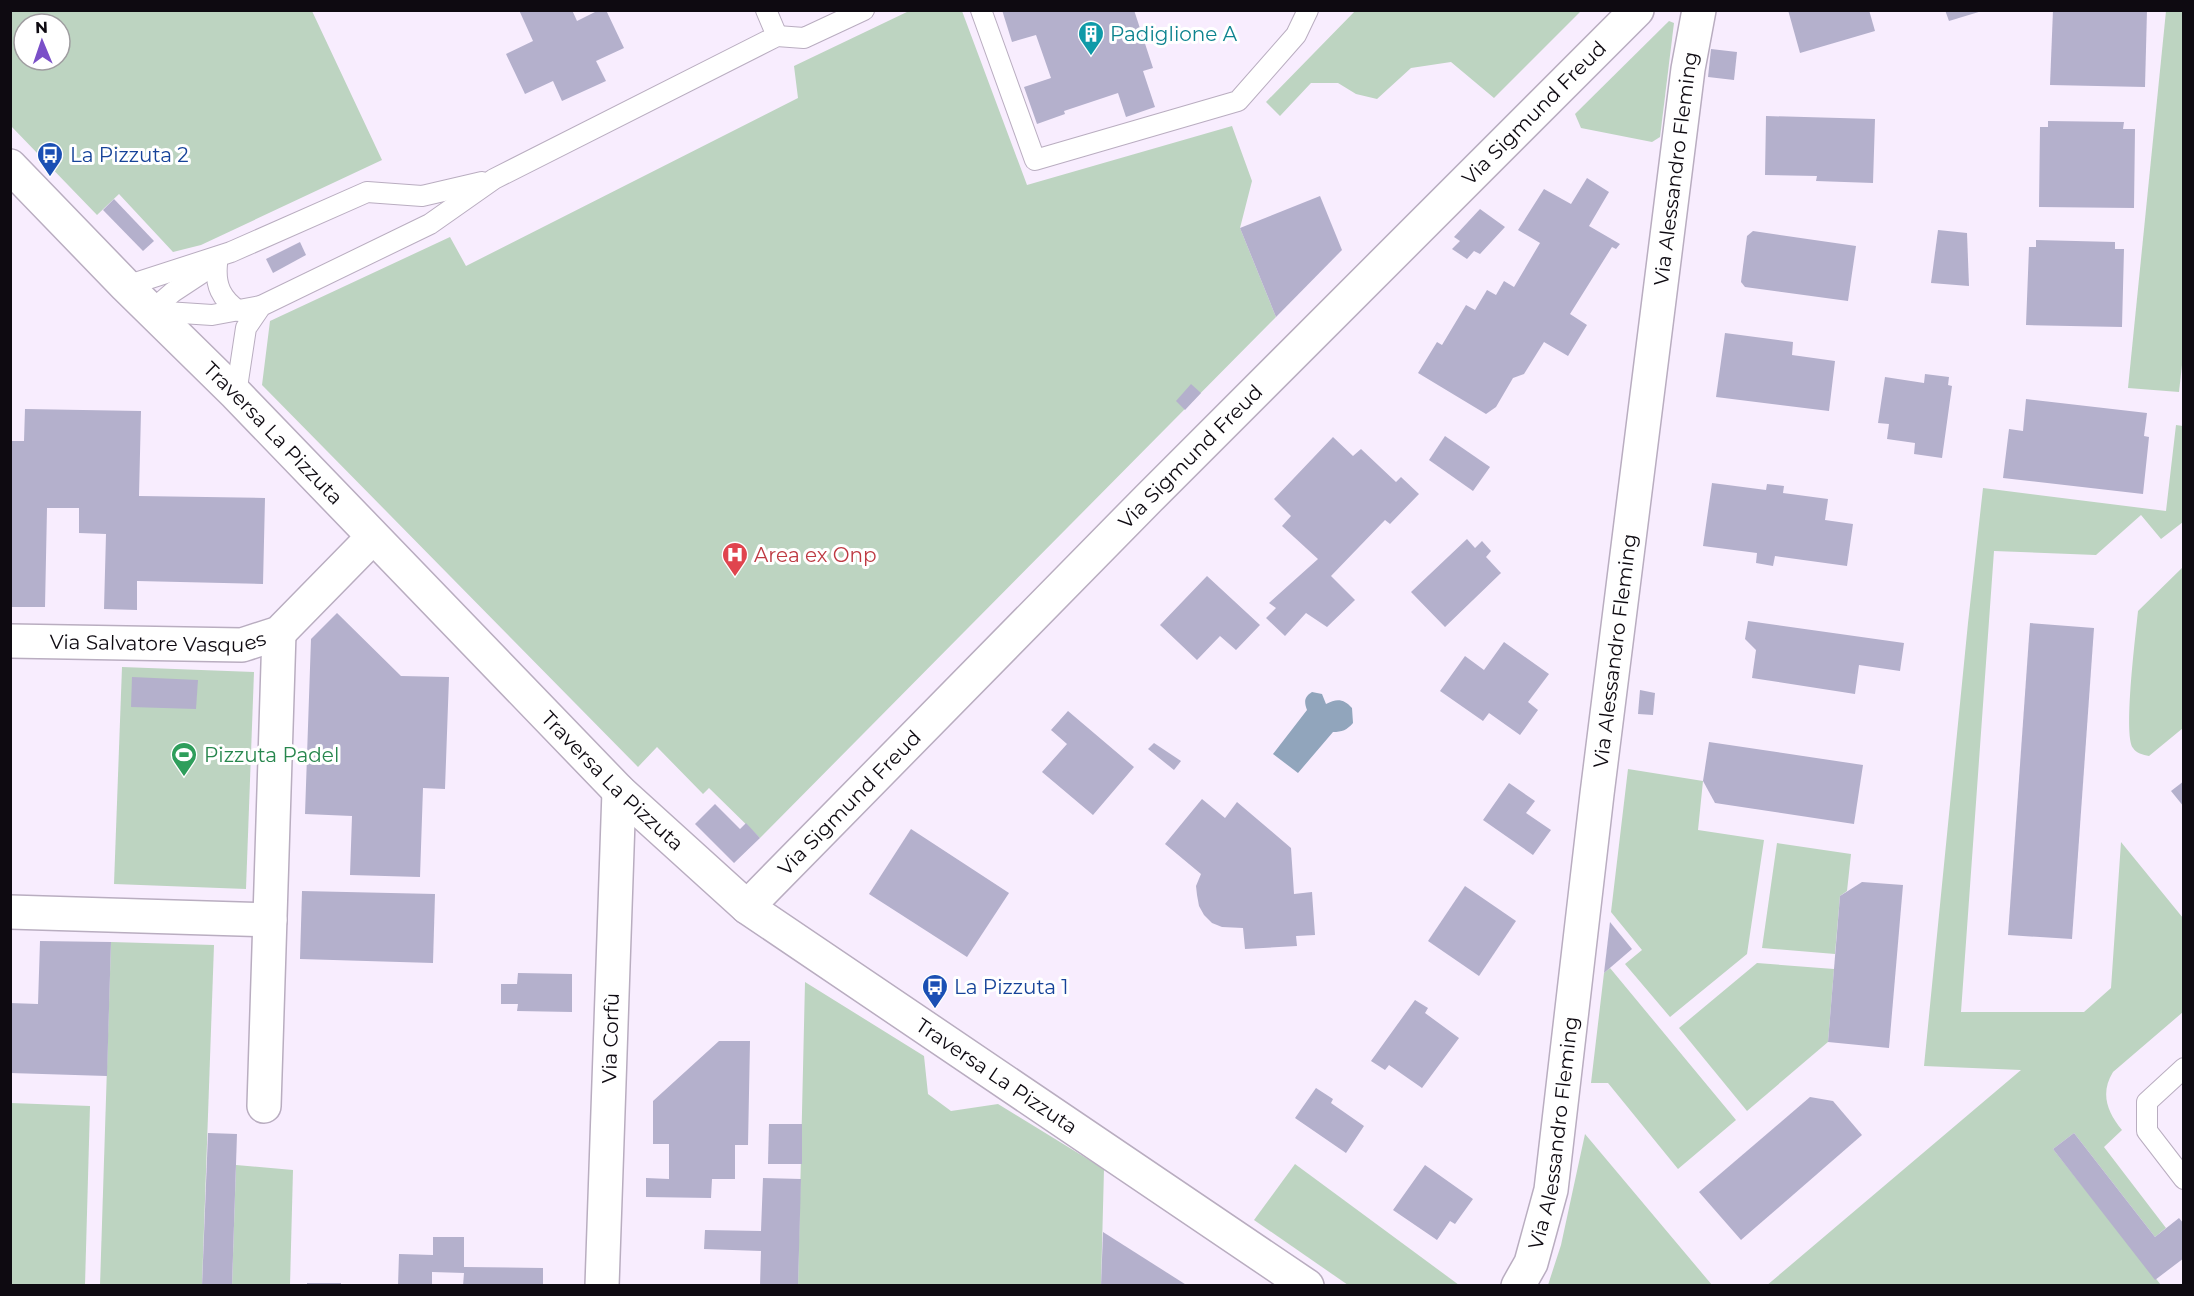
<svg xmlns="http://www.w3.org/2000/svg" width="2194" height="1296" font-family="Montserrat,sans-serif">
  <rect width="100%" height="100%" fill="#f8edfe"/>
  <g fill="#bdd4c1" fill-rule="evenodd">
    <path d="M11 10 312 11 382 160 201 245 173 252 119 194 97 215 11 126ZM24 24H60V60H24Z"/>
    <polygon points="1356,10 1366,11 1581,11 1494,98 1451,62 1411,68 1377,99 1356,94 1338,83 1311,83 1280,116 1266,102"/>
    <polygon points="909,11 962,11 1027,185 1232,126 1252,181 1240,228 1276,317 760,838 709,788 703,794 657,747 638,767 262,385 270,321 450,237 466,266 798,98 794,66"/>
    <polygon points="2166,11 2184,11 2184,347 2179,392 2128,388"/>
    <polygon points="1669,21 1674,23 1660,137 1652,142 1581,128 1575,114"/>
    <path d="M2176 425 2183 426V522L2161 539 2141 515 2096 555 1994 551 1961 1012H2084L2111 988 2121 842 2183 918V1012L2113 1072C2100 1093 2107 1112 2122 1130L2104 1147 2166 1228 2155 1237 2074 1133 2053 1149 2161 1285 1766 1286 2021 1070 1924 1066 1968 623 1983 488 2166 511Z"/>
    <path d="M2183 567V728L2149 756C2143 755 2136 753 2133 748 2123 735 2136 632 2138 611Z"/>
    <polygon points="122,667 254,672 246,889 114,884"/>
    <polygon points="1628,769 1703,781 1698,830 1764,840 1747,954 1670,1017 1625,964 1642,950 1611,912"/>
    <polygon points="1777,843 1851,854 1847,891 1840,896 1835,954 1762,948"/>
    <polygon points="111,942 214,945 202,1285 100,1286"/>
    <polygon points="1757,963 1834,969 1828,1042 1747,1111 1679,1028"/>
    <polygon points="1610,968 1736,1120 1678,1169 1608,1083 1591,1083 1604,973"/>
    <polygon points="805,982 924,1056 928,1094 951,1111 998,1104 1104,1169 1101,1285 798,1286"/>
    <polygon points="11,1103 90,1106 85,1285 11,1285"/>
    <polygon points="1585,1134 1712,1285 1548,1285 1561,1245"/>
    <polygon points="1295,1164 1459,1285 1348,1285 1254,1220"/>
    <polygon points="236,1165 293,1170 290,1285 232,1286"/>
  </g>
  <path fill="#91a5bc" d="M1312 692 1322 694 1326 704C1337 698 1344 699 1352 708L1353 723C1347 730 1342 732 1333 732L1298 773 1273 754 1307 710C1304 702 1304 697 1312 692Z"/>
  <g fill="#b4b0cc">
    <polygon points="519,10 572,10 577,21 599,10 606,10 624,48 596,61 606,81 562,101 553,81 525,94 506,54 533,41"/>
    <polygon points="1002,10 1134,10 1153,68 1143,71 1155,107 1126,117 1118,93 1064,111 1065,114 1037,124 1024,87 1051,78 1036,35 1012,42"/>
    <polygon points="1788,10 1869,10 1875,31 1800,53"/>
    <polygon points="1945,10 1982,10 1982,11 1949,21"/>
    <polygon points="2053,10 2147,10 2145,87 2050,85"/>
    <polygon points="1711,49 1737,52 1734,80 1708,77"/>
    <polygon points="1766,116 1875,119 1873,183 1816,181 1817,176 1765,175"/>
    <polygon points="2048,121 2124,122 2123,129 2135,129 2134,208 2039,207 2040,127 2048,127"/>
    <polygon points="1587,178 1609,192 1589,226 1620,244 1616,249 1612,247 1570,314 1587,325 1568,356 1544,342 1524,374 1513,378 1496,407 1486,414 1418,373 1437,342 1442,345 1466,305 1475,310 1487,290 1496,295 1504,281 1514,287 1540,243 1518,230 1544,189 1571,204"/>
    <polygon points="1320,196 1342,250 1276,317 1240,228"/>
    <polygon points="114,199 154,241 143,251 103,210"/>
    <polygon points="1480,209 1505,227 1480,254 1474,251 1467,259 1452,249 1460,241 1454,237"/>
    <polygon points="1938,230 1967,233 1969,286 1931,283"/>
    <polygon points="1753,231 1856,246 1848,301 1745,287 1741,282 1747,236"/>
    <polygon points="2036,240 2115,242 2115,249 2124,249 2122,327 2026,325 2029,247 2036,247"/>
    <polygon points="300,242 306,255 273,273 266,259"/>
    <polygon points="1725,333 1793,342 1792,355 1835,361 1829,411 1716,397"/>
    <polygon points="1925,374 1949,377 1948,385 1952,386 1942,458 1914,454 1915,443 1887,439 1889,424 1878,423 1885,377 1924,383"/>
    <polygon points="1191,384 1201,393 1185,410 1176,401"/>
    <polygon points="2026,399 2147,413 2144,436 2149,437 2143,494 2003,478 2009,429 2023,431"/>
    <polygon points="25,409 141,411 139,496 265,498 263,584 137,581 137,610 104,609 106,534 79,533 79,508 47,508 45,607 10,607 10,441 24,441"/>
    <polygon points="1445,436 1490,467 1473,491 1429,460"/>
    <polygon points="1333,437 1353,456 1361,449 1396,482 1401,477 1419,494 1390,524 1385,520 1331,576 1355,600 1327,627 1306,613 1285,636 1266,618 1276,608 1269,603 1318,559 1282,526 1291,516 1274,499"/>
    <polygon points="1712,483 1766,490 1767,484 1784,486 1783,493 1828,499 1825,520 1853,524 1847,566 1775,556 1773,566 1756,563 1757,553 1703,546"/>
    <polygon points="1467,539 1475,548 1482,541 1491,551 1486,557 1501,573 1445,627 1411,592"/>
    <polygon points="1207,576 1260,625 1236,650 1220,636 1197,660 1160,625"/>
    <polygon points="337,613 401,676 449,677 445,789 423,788 420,877 350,875 352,816 305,814 311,639"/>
    <polygon points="1748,621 1904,643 1900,671 1859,665 1855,694 1752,678 1756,650 1745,639"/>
    <polygon points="2030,623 2094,628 2072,939 2008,935"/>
    <polygon points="1504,642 1549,674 1528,702 1538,710 1520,735 1489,713 1483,721 1440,691 1465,656 1484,670"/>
    <polygon points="132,677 198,680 196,709 131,707"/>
    <polygon points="1640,690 1655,693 1653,715 1638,714"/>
    <polygon points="1068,711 1134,767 1093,815 1042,772 1067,744 1051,730"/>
    <polygon points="1709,742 1863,765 1854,824 1715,803 1703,781"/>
    <polygon points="1154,743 1181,761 1174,770 1148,749"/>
    <polygon points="2184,781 2184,807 2171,791"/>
    <polygon points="1509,783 1535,801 1526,813 1551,830 1533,855 1483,820"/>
    <polygon points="1202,799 1225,818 1237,802 1291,848 1294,894 1312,892 1315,935 1296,936 1297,946 1245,949 1243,928 1222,927 1212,923 1204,915 1199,906 1197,895 1196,886 1201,874 1165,844"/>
    <polygon points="715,804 740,829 746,823 760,838 734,863 695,824"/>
    <polygon points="911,829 1009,893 967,957 869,894"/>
    <polygon points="1862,882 1903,885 1889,1048 1828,1042 1840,896"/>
    <polygon points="1465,886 1516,921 1479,976 1428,941"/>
    <polygon points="302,891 435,894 433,963 300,959"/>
    <polygon points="1610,922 1632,949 1604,973"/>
    <polygon points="40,941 111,942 107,1076 10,1073 10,1003 38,1004"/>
    <polygon points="518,973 572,974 572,1012 517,1011 518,1004 501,1004 501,984 517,984"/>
    <polygon points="1415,1000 1428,1008 1425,1013 1459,1038 1422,1088 1389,1065 1385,1070 1371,1061"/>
    <polygon points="719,1041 750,1041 748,1145 735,1145 735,1179 712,1179 711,1198 646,1197 646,1178 669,1179 669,1144 653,1144 653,1101"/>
    <polygon points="1316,1088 1333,1099 1331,1103 1364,1126 1346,1153 1295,1118"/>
    <polygon points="1810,1097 1833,1101 1862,1135 1741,1240 1699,1192"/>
    <polygon points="769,1124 802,1124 802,1164 768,1164"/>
    <polygon points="208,1133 237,1134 232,1286 202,1286"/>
    <polygon points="2074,1133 2155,1237 2179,1218 2184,1224 2184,1258 2155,1280 2053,1149"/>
    <polygon points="1425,1165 1473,1199 1455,1224 1450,1221 1437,1240 1393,1210"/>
    <polygon points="763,1178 801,1179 798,1286 760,1286 761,1251 704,1249 705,1230 761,1231"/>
    <polygon points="1103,1232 1188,1286 1101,1286"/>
    <polygon points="433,1237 464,1237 464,1267 543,1268 543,1286 463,1286 464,1273 432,1272 432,1286 398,1286 399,1254 433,1255"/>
    <rect x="307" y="1283" width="34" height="3"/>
  </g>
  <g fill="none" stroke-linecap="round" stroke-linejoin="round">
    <defs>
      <g id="lane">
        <polyline points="766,10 777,36"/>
        <polyline points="981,10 1035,160 1238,101 1296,35 1308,10"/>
        <path d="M217 264C215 285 221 299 239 311"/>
        <polyline points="126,286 231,252 367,192 422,196 482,182"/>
        <polyline points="151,311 212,315 261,306"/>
        <polyline points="151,311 173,292 214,265"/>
        <polyline points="236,394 246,328 261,306 430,224 494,179 777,36 804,38 864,10"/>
        <polyline points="2184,1068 2147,1102 2147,1131 2184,1179"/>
      </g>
      <g id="street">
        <path id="s1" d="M10 641 242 645 279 633 373 537"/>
        <path id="s2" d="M747 907 1149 498 1637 10"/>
        <polyline points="10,912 270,920"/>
        <polyline points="264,1106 279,633"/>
        <path id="s3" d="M602 1286 619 791"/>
        <path id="s4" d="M1518 1286 1531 1263 1551 1190 1597 794 1688 69 1699 10"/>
      </g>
      <g id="secondary">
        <path id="s5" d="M10 166 126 286 236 394 619 791 747 907 1307 1286"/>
      </g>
    </defs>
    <use href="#lane" stroke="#b9adc0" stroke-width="22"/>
    <use href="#street" stroke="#b9adc0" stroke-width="36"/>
    <use href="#secondary" stroke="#b9adc0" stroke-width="36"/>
    <use href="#lane" stroke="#fff" stroke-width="20"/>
    <use href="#street" stroke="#fff" stroke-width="33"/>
    <use href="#secondary" stroke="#fff" stroke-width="33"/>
  </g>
  <defs>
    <symbol id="building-pin" viewBox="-11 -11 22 30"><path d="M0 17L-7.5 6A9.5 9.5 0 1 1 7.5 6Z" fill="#0f9aa8" stroke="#fff"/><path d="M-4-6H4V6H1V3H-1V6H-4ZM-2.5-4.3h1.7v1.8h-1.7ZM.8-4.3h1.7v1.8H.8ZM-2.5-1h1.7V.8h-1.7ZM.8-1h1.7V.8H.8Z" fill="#fff"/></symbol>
    <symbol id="bus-pin" viewBox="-11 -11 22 30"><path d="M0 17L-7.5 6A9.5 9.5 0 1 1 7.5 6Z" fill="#1a4fb4" stroke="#fff"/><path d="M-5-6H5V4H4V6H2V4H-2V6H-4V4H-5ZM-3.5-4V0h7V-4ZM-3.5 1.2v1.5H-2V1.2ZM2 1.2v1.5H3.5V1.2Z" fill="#fff"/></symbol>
    <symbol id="hospital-pin" viewBox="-11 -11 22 30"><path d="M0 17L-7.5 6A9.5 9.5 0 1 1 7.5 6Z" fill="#e0444e" stroke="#fff"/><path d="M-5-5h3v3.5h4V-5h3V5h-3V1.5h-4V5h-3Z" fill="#fff"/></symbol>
    <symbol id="stadium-pin" viewBox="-11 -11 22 30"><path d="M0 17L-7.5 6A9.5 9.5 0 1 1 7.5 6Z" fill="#2e9e5b" stroke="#fff"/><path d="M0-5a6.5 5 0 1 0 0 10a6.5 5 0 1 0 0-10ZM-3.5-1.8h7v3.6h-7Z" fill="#fff"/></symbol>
  </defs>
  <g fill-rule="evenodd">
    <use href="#building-pin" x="1076" y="19" width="30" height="40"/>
    <use href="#bus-pin" x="35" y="140" width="30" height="40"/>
    <use href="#hospital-pin" x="720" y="540" width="30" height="40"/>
    <use href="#stadium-pin" x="169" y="740" width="30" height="40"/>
    <use href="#bus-pin" x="920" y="972" width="30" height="40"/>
  </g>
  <g text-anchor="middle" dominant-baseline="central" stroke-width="6" stroke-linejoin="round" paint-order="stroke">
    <g font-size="20" fill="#0d838f" stroke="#fff" text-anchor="start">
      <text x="1110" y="34">Padiglione A</text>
    </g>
    <g font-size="20" fill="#0e0a11" stroke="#fff">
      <text stroke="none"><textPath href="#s2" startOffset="1118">Via Sigmund Freud</textPath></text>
      <text stroke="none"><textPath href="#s4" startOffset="1131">Via Alessandro Fleming</textPath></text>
      <text stroke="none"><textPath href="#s5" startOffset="375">Traversa La Pizzuta</textPath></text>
      <text stroke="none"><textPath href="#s2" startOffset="632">Via Sigmund Freud</textPath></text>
      <text stroke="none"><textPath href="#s1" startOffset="148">Via Salvatore Vasques</textPath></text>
      <text stroke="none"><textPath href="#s4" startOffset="645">Via Alessandro Fleming</textPath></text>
      <text stroke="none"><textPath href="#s5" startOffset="861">Traversa La Pizzuta</textPath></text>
      <text stroke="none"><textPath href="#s2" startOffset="146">Via Sigmund Freud</textPath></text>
      <text stroke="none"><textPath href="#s3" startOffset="248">Via Corfù</textPath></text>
      <text stroke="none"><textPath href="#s5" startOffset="1347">Traversa La Pizzuta</textPath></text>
      <text stroke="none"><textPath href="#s4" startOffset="159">Via Alessandro Fleming</textPath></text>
    </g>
    <g font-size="20" fill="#164399" stroke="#fff" text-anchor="start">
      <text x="70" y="155">La Pizzuta 2</text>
      <text x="954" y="987">La Pizzuta 1</text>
    </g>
    <g font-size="20" fill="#be3a42" stroke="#fff" text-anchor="start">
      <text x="754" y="555">Area ex Onp</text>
    </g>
    <g font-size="20" fill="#27864d" stroke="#fff" text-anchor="start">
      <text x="204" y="755">Pizzuta Padel</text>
    </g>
  </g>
  <rect width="2194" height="1296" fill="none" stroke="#0e0a11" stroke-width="24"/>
  <g transform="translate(42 42) rotate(358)"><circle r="28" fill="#ffffff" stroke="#9f9da0" stroke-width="1.5"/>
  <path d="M0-4.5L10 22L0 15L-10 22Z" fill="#7a4fc8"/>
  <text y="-9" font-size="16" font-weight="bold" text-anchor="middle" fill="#0e0a11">N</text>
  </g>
</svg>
